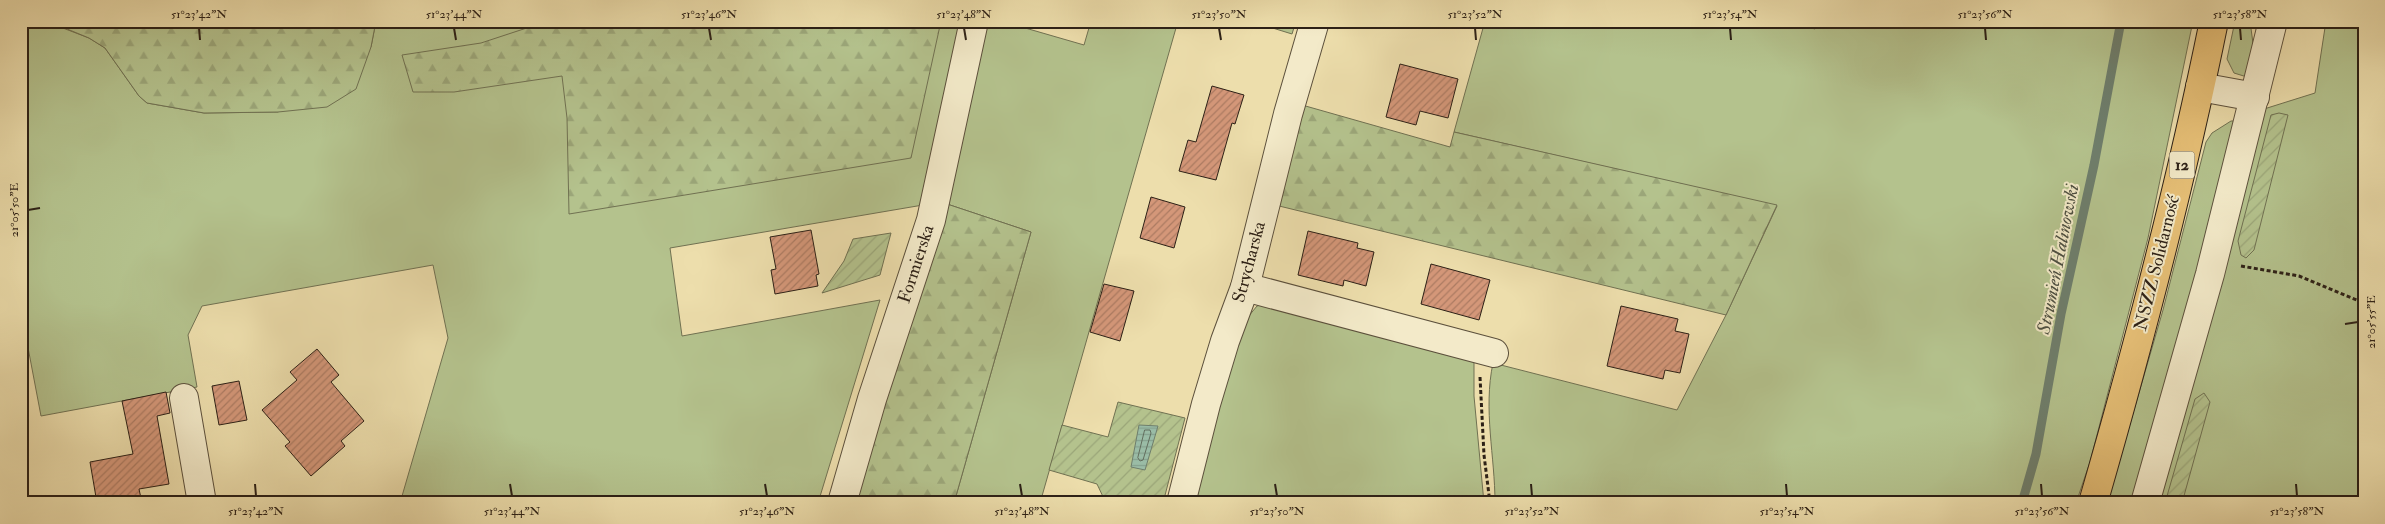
<svg xmlns="http://www.w3.org/2000/svg" width="2385" height="524" font-family="'IM FELL Double Pica',serif">
  <defs>
    <pattern id="forest-firs" width="22" height="20" patternUnits="userSpaceOnUse" patternTransform="scale(1.25)"><rect width="22" height="20" fill="#b4c28d"/><path d="M5 1l3.5 6h-7zM16 11l3.5 6h-7z" fill="#9ba679"/></pattern>
    <pattern id="garden-furrows" width="10" height="10" patternUnits="userSpaceOnUse" patternTransform="scale(1.25)"><rect width="10" height="10" fill="#b4c28d"/><path d="M-1 1l2-2M0 10L10 0M9 11l2-2" fill="none" stroke="#9ba679"/></pattern>
    <pattern id="water-rules" width="6" height="5" patternUnits="userSpaceOnUse" patternTransform="scale(1.25)"><rect width="6" height="5" fill="#9abca6"/><path d="M0 2.5h6" fill="none" stroke="#85a18e"/></pattern>
    <pattern id="building-hatch" width="6" height="6" patternUnits="userSpaceOnUse" patternTransform="scale(1.25)"><rect width="6" height="6" fill="#d49779"/><path d="M-1 1l2-2M0 6l6-6M5 7l2-2" fill="none" stroke="#ac7b62"/></pattern>
  </defs>
  <rect width="100%" height="100%" fill="#eddeac"/>
  <filter id="stains"><feTurbulence type="fractalNoise" baseFrequency=".004" numOctaves="4"/><feColorMatrix values="0 0 0 0 .2 0 0 0 0 .09 0 0 0 0 .02 0 0 0 .5 -.17"/></filter>
  <radialGradient id="worn" r=".72"><stop offset=".6" stop-color="#630" stop-opacity="0"/><stop offset="1" stop-color="#630" stop-opacity=".3"/></radialGradient>
  <g fill="#b4c28d" stroke="#707152">
    <polygon points="21,21 53,21 55,25 89,38 105,48 139,96 147,103 204,113 278,112 371,47 376,21 963,21 923,205 670,248 682,336 880,300 818,503 400,503 448,338 433,265 202,306 188,335 197,387 41,416 26,337 21,337"/>
    <polygon points="985,21 1001,21 1084,45 1091,21 1178,21 1040,503 954,503 1031,232 944,203"/>
    <polygon points="1250,21 1296,21 1292,34"/>
    <path d="M1485 21H1786L1815 29 1818 21H2193L2148 238 2090 462 2076 503H1495C1495 456 1483 410 1493 363L1677 410 1726 315 1777 206 1454 132Z"/>
    <polygon points="2235,21 2250,21 2254,51 2247,77 2234,73 2227,59"/>
    <polygon points="2326,21 2364,21 2364,503 2156,503 2200,359 2264,109 2315,93"/>
    <polygon points="2231,121 2237,121 2197,273 2133,503 2107,503 2163,310 2206,142 2212,133"/>
    <polygon points="1264,304 1474,356 1474,396 1484,503 1193,503 1243,323 1257,306"/>
  </g>
  <g fill="url(#forest-firs)" stroke="#707152">
    <polygon points="53,21 376,21 371,47 356,89 327,107 278,112 204,113 147,103 139,96 105,48 89,38 55,24"/>
    <polygon points="548,21 941,21 911,158 569,214 567,118 562,76 454,92 413,92 402,55 481,43"/>
    <polygon points="1302,105 1450,147 1454,132 1777,205 1726,315 1275,205"/>
    <polygon points="944,203 1031,232 954,503 853,503"/>
  </g>
  <g fill="url(#garden-furrows)" stroke="#707152">
    <polygon points="2279,113 2288,115 2254,250 2246,258 2241,255 2238,241 2271,115"/>
    <polygon points="891,233 880,275 822,293 844,261 853,239"/>
    <polygon points="2204,393 2210,402 2182,503 2165,503 2195,399"/>
    <polygon points="1118,402 1185,418 1163,503 1106,503 1097,484 1049,470 1062,425 1108,437"/>
  </g>
  <polygon fill="url(#water-rules)" stroke="#6e7e6c" points="1139,425 1158,426 1145,470 1131,467"/>
  <g fill="none" stroke-linecap="round" stroke-linejoin="round">
    <polygon stroke="#636e5e" stroke-width="1" points="1145,430 1150,430 1151,433 1143,460 1140,461 1138,458"/>
    <polyline stroke="#6e7e6c" stroke-width="9" points="2022,503 2036,454 2061,314 2094,165 2121,21"/>
  </g>
  <g fill="url(#building-hatch)" stroke="#2c2016">
    <polygon points="1400,64 1458,79 1448,118 1420,111 1416,125 1386,117"/>
    <polygon points="1212,86 1244,95 1235,124 1232,123 1216,180 1179,171 1188,140 1196,142"/>
    <polygon points="1151,197 1185,207 1174,248 1140,238"/>
    <polygon points="811,230 819,274 816,275 818,286 775,294 771,270 776,269 770,237"/>
    <polygon points="1308,231 1358,243 1357,248 1374,252 1366,286 1344,280 1343,286 1298,275"/>
    <polygon points="1431,264 1490,280 1479,320 1421,304"/>
    <polygon points="1104,284 1134,291 1120,341 1090,332"/>
    <polygon points="1621,306 1678,319 1675,331 1689,334 1680,373 1665,370 1663,379 1607,366"/>
    <polygon points="317,349 339,375 331,382 364,421 341,441 345,446 311,476 285,446 290,442 262,410 297,380 290,372"/>
    <polygon points="239,381 247,420 219,425 212,386"/>
    <polygon points="166,392 170,413 157,416 169,484 139,489 142,503 97,503 90,462 133,454 122,401"/>
  </g>
  <g fill="none" stroke-linecap="round" stroke-linejoin="round">
    <defs>
      <g id="minor">
        <polyline points="2200,87 2255,97"/>
        <polyline points="1245,287 1494,353"/>
        <polyline points="184,398 202,503"/>
        <polyline points="842,503 872,399 931,220 974,21"/>
        <polyline points="1181,503 1206,404 1225,341 1245,287 1288,114 1315,21"/>
        <polyline points="2145,503 2210,274 2273,21"/>
      </g>
      <path id="major" d="M2093 503C2139 344 2181 183 2214 21"/>
    </defs>
    <use href="#minor" stroke="#5c503c" stroke-width="30"/>
    <use href="#major" stroke="#2c2016" stroke-width="30"/>
    <g stroke="#2c2016" stroke-width="3" stroke-dasharray="4 2.5" stroke-linecap="butt">
      <polyline points="2241,266 2299,276 2364,303"/>
      <polyline points="1480,377 1484,455 1490,503"/>
    </g>
    <use href="#minor" stroke="#f3eac9" stroke-width="28"/>
    <use href="#major" stroke="#e6bf76" stroke-width="28"/>
  </g>
  <path fill="none" stroke="#2c2016" stroke-width="2" d="M199 28 200 40M454 28 456 40M709 28 711 40M964 28 966 40M1219 28 1221 40M1475 28 1476 40M1730 28 1731 40M1985 28 1986 40M2240 28 2241 40M28 210 40 208M2345 324 2358 322M255 484 256 496M510 484 512 496M765 484 767 496M1020 484 1022 496M1275 484 1277 496M1531 484 1532 496M1786 484 1787 496M2041 484 2042 496M2296 484 2297 496"/>
  <g text-anchor="middle" dominant-baseline="central" stroke-width="4" stroke-linejoin="round" paint-order="stroke">
    <rect fill="#f3eac9" stroke="#685d4c" stroke-width="1" x="2169.5" y="151.5" width="25" height="27" rx="4"/>
    <g font-size="16" font-weight="bold" fill="#2c2016">
      <text x="2182" y="165">12</text>
    </g>
    <g font-size="18" fill="#2c2016" stroke="#f3eac9">
      <text transform="translate(1249 262) rotate(-75)">Strycharska</text>
      <text transform="translate(2157 263) rotate(-76)">NSZZ Solidarność</text>
      <text transform="translate(916 264) rotate(-72)">Formierska</text>
    </g>
    <g font-size="19" font-style="italic" fill="#4d4f41" stroke="#f3eac9">
      <text transform="translate(2058 259) rotate(-79)">Strumień Halinowski</text>
    </g>
  </g>
  <rect width="2385" height="524" fill="none" stroke="#eddeac" stroke-width="55"/>
  <rect x="28" y="28" width="2330" height="468" fill="none" stroke="#2c2016" stroke-width="2"/>
  <g font-size="12" text-anchor="middle" fill="#2c2016">
    <text x="199" y="18">51°23'42"N</text>
    <text x="454" y="18">51°23'44"N</text>
    <text x="709" y="18">51°23'46"N</text>
    <text x="964" y="18">51°23'48"N</text>
    <text x="1219" y="18">51°23'50"N</text>
    <text x="1475" y="18">51°23'52"N</text>
    <text x="1730" y="18">51°23'54"N</text>
    <text x="1985" y="18">51°23'56"N</text>
    <text x="2240" y="18">51°23'58"N</text>
    <text transform="translate(14 210) rotate(-90)" y="4">21°05'50"E</text>
    <text transform="translate(2371 322) rotate(-90)" y="4">21°05'55"E</text>
    <text x="256" y="515">51°23'42"N</text>
    <text x="512" y="515">51°23'44"N</text>
    <text x="767" y="515">51°23'46"N</text>
    <text x="1022" y="515">51°23'48"N</text>
    <text x="1277" y="515">51°23'50"N</text>
    <text x="1532" y="515">51°23'52"N</text>
    <text x="1787" y="515">51°23'54"N</text>
    <text x="2042" y="515">51°23'56"N</text>
    <text x="2297" y="515">51°23'58"N</text>
  </g>
  <rect width="100%" height="100%" filter="url(#stains)"/>
  <rect width="100%" height="100%" fill="url(#worn)"/>
</svg>
